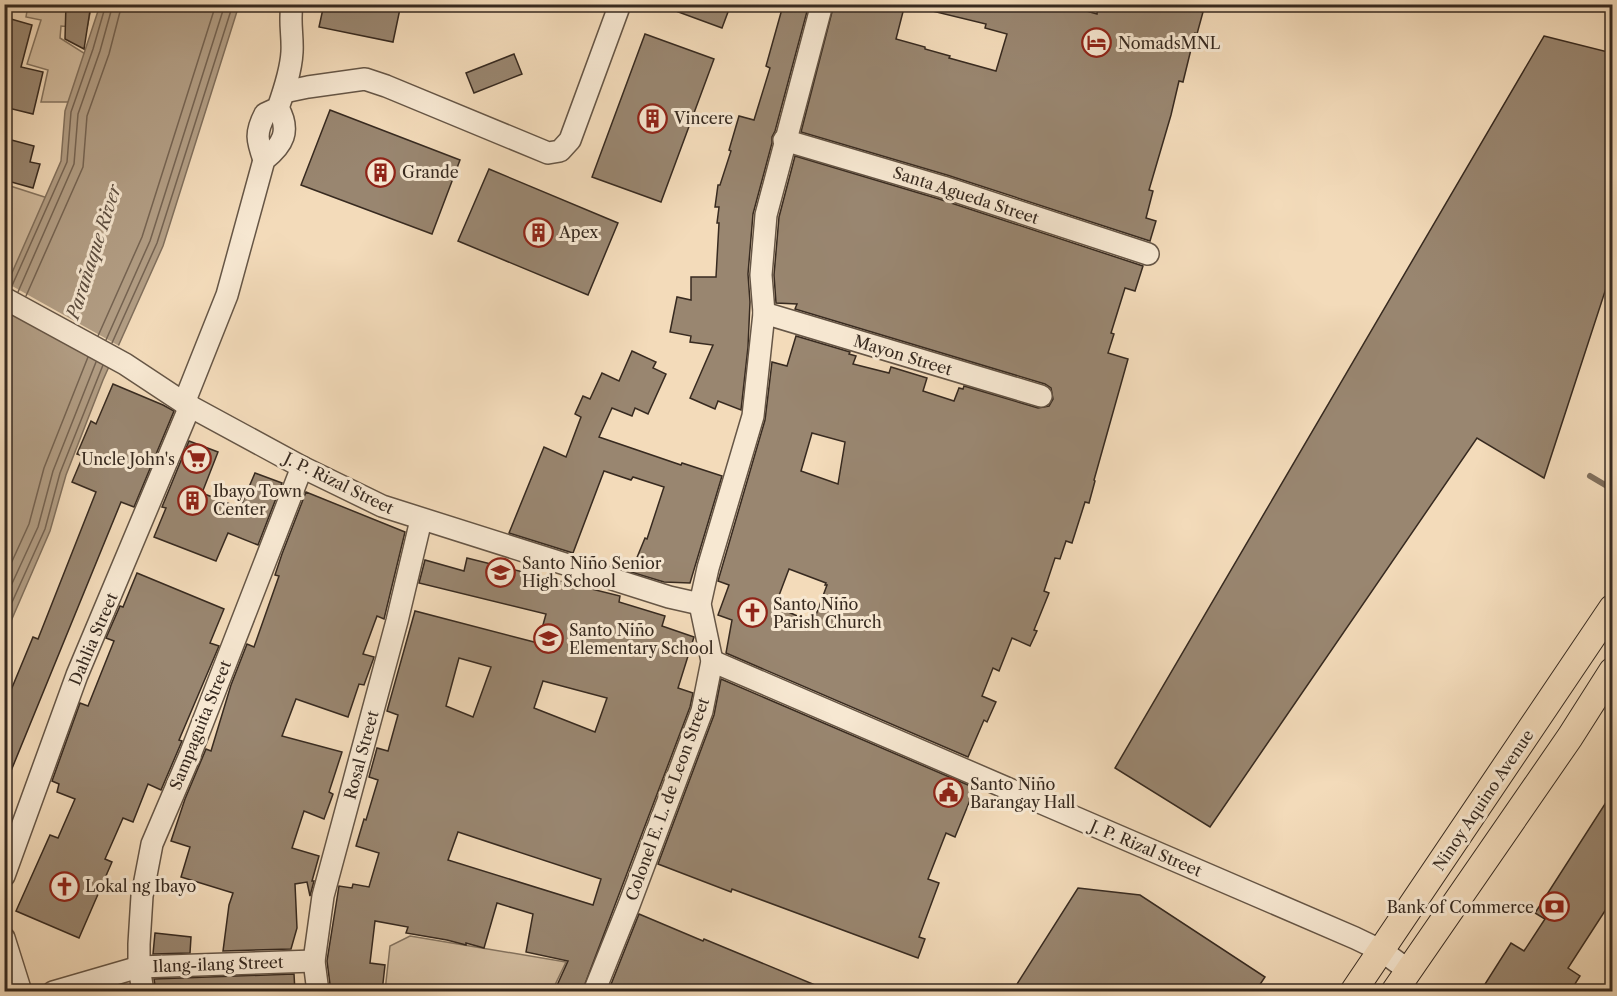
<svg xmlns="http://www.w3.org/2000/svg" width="1617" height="996" font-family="'Libre Caslon Text',serif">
  <rect width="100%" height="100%" fill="#f3dbba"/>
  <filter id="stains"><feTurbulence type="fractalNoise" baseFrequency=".00333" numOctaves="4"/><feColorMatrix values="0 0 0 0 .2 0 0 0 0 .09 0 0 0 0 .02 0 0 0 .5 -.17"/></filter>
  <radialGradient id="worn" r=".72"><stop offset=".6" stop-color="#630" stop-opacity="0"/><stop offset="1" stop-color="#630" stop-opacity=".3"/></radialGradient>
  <g fill="#d3bda0" stroke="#857460" stroke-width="1.5">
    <polygon points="28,5 52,5 90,13 87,28 61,26 60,38 87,55 76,102 41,102 48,70 27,64 41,20 26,17"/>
    <polygon points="4,184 60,202 12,284 5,280"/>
    <polygon points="410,936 566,962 552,991 385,991 390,946"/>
  </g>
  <polygon fill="#b39f86" stroke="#81705d" stroke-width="1.5" points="100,5 239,5 163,246 103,380 66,475 50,531 5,635 4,291 61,161 65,111"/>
  <polygon fill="#f3dbba" points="5,282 121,347 111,369 4,311"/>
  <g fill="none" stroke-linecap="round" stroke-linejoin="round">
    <g stroke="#756453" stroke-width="1.5">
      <polyline points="11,288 67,162 71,112 93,49 106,4"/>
      <polyline points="18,292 74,164 78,114 100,51 113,4"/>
      <polyline points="26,296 83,167 87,116 109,54 122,4"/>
      <polyline points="98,336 142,237 216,4"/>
      <polyline points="106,340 150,241 225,4"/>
      <polyline points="112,343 157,243 233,4"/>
      <polyline points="4,579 29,524 44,468 88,357"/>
      <polyline points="4,601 38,527 53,471 96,362"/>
      <polyline points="4,620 45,529 60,473 103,365"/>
    </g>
    <polyline stroke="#81705d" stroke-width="6" points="1590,476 1612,489"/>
  </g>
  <g fill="#998670" stroke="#372a20" stroke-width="1.5" fill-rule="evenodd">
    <polygon points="66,4 91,4 84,49 65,39"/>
    <polygon points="324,4 401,4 393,42 319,27"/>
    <polygon points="662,4 731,4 722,28 662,6"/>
    <polygon points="787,4 809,4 775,131 772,137 772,143 753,214 748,274 750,302 748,347 741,410 718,401 715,409 690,398 713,345 690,342 691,336 670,332 677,297 691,300 691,277 716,277 719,223 717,223 719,207 715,207 718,185 720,185 731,151 729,150 739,116 754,120 770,68 766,66 782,9 786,10"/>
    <polygon points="834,4 905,4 896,39 925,47 925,49 950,56 949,58 996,71 1007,34 985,28 986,24 928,10 929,4 1062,4 1097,14 1098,4 1173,4 1203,12 1197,34 1195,33 1183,82 1179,81 1171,115 1149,190 1153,191 1146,218 1156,221 1150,241 947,175 801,132"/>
    <polygon points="4,17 32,25 21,67 43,72 33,114 4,107"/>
    <polygon points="645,34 714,59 661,202 592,177"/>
    <polygon points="1544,36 1612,53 1612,270 1544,478 1477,438 1210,827 1115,768"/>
    <polygon points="514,54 522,74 474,93 466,73"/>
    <polygon points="330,110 460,160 432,234 301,185"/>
    <polygon points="4,138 34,146 30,162 40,164 33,188 4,180"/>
    <path d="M795 156 939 199 1143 266 1135 291 1125 288 1111 333 1114 334 1108 353 1128 359 1094 480 1095 481 1089 503 1085 502 1072 543 1066 541 1060 559 1055 558 1044 591 1049 593 1034 630 1037 631 1030 646 1012 638 999 671 993 668 982 696 996 702 987 722 984 720 968 757 726 653 732 620 718 615 729 585 718 581 765 420 772 362 787 366 796 336 850 352 849 354 856 356 853 364 889 373 891 367 927 378 923 391 954 401 959 388 963 389 964 386 1038 408 1049 406 1053 399 1051 388 1045 384 795 309 797 304 776 303 774 275 779 217ZM812 433 845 442 838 484 801 471ZM789 569 826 583 825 585H827L813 623 775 606Z"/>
    <polygon points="489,169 618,223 588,295 458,241"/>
    <polygon points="632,351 656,362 653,368 666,374 648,414 635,408 632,416 612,408 599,437 681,465 682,463 722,476 690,583 664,582 631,572 645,538 647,539 664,487 633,477 631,480 604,471 573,553 509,533 544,447 566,457 581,417 575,414 583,396 590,399 602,373 619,381"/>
    <polygon points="113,384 163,405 174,411 134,507 121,502 4,788 4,707 33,637 38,639 96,492 72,482 83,456 77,454 91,421 96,424"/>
    <polygon points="189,441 218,452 202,493 240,508 255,473 282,483 258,545 228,533 216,561 154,537 166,508 162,507"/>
    <polygon points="306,492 405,532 384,619 377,616 363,654 374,657 373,660 364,685 359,684 348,717 296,699 282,736 342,752 329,792 333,794 324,819 304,811 292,848 319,856 312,881 314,881 310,896 307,882 295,884 297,928 291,949 223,951 229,905 233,893 181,877 190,847 171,841 185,799 206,749 211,751 231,685 247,644 254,647 279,576 275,575 282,554"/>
    <path d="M467 558 620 596 619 602 665 616 662 626 694 637 678 688 693 693 690 707 582 992H554L568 961 526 952 533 914 497 903 484 948 466 943V945L447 940 406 933 408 927 375 921 370 963 385 965 382 992H331L327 961 339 886 352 888 353 884 369 887 379 853 356 846 364 819 366 820 378 780 369 777 377 748 388 751 398 715 387 711 415 611 538 643 546 614 419 583 425 560 464 571ZM459 658 491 667 473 717 446 706ZM543 681 607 698 595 732 534 708ZM458 832 601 879 593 905 448 860Z"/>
    <polygon points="137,573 224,609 210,643 219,646 179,740 182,741 161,790 148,784 133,822 123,818 105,859 112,862 79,938 16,911 50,835 58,838 75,799 57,792 59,784 52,781 80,703 88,706 114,641 106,638 120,606 123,607"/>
    <polygon points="721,679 975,788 955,837 946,833 928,879 939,883 919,937 925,939 918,958 732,889 731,892 658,864 714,715"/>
    <polygon points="1612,793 1612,900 1568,968 1580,976 1570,992 1480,992 1511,943 1524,951 1545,919 1535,913"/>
    <polygon points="1078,888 1140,895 1265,977 1255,992 1012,992"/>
    <polygon points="639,914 703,941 704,939 832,992 608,992"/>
    <polygon points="155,933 191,937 190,953 153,954"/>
    <polygon points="294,974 295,992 166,992 166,985 155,985 154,979"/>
  </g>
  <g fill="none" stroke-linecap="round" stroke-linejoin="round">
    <defs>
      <g id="minor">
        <polyline points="284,92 308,87 365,79 386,86 548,153 560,151 570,140 620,4"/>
        <polyline points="784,140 943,187 1148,254"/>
        <path d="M264 160C257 140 255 133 265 114L278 108C284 91 291 71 292 52 293 36 289 21 292 4"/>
        <polyline points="4,298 125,364 184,403 302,467 382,506 669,597 700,604"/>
        <polyline points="764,313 1041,396"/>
        <path d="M184 403 227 295 264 160C283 145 291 131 278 108"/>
        <polyline points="712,661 1355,938 1382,951 1408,970"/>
        <polyline points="4,876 77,675 190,406"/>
        <polyline points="4,938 21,992"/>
        <polyline points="53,992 139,967 314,961"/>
        <polyline points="143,992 139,967 139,944 142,896 152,844 190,755 302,467"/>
        <polyline points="318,992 314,961 323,896 397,621 421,520"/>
        <polyline points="594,992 629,905 702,711 712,661 700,604 708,568 753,416 764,313 761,275 766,215 822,4"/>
      </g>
      <g id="major">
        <polyline points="1353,992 1612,608"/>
        <polyline points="1394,992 1570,737 1612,671"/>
      </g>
    </defs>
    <use href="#minor" stroke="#665646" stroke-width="24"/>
    <use href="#major" stroke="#372a20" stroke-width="28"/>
    <use href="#minor" stroke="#f7e8d2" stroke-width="21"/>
    <use href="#major" stroke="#f3dbba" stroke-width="26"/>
  </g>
  <defs>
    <symbol id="hotel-ring" viewBox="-11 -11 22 22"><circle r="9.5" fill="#f7e8d2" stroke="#8f2418" stroke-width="1.5"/><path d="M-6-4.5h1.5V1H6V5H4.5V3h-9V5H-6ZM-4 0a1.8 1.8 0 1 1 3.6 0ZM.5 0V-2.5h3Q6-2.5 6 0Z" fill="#8f2418"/></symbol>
    <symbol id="building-ring" viewBox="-11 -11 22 22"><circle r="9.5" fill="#f7e8d2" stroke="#8f2418" stroke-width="1.5"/><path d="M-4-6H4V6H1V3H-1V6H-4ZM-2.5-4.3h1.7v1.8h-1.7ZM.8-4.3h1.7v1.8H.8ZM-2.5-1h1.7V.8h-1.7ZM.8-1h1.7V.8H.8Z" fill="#8f2418"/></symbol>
    <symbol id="supermarket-ring" viewBox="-11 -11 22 22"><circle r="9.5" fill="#f7e8d2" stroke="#8f2418" stroke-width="1.5"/><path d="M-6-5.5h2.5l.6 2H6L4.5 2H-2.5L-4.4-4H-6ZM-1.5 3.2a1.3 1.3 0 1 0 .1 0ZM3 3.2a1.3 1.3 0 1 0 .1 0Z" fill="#8f2418"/></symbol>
    <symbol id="school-ring" viewBox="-11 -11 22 22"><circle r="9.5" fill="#f7e8d2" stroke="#8f2418" stroke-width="1.5"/><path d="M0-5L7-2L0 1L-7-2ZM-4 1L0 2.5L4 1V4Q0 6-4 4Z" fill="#8f2418"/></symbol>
    <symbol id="church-ring" viewBox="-11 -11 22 22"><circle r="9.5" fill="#f7e8d2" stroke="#8f2418" stroke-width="1.5"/><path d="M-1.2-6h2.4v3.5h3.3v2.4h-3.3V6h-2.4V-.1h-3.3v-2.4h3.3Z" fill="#8f2418"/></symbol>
    <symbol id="civic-ring" viewBox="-11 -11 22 22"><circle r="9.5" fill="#f7e8d2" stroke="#8f2418" stroke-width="1.5"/><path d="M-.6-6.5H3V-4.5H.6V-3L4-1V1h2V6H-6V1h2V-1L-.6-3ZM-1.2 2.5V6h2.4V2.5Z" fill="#8f2418"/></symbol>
    <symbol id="bank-ring" viewBox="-11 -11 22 22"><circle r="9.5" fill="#f7e8d2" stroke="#8f2418" stroke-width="1.5"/><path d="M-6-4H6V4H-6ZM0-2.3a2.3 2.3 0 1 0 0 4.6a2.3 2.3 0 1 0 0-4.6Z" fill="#8f2418"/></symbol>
  </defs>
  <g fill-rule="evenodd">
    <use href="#hotel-ring" x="1080" y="26" width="33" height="33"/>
    <use href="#building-ring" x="636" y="102" width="33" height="33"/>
    <use href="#building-ring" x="364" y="156" width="33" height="33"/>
    <use href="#building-ring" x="522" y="216" width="33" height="33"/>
    <use href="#supermarket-ring" x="180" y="442" width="33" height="33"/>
    <use href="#building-ring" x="176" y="484" width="33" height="33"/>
    <use href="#school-ring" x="484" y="556" width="33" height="33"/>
    <use href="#church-ring" x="736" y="596" width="33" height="33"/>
    <use href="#school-ring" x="532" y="622" width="33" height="33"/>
    <use href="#civic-ring" x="932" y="776" width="33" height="33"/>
    <use href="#church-ring" x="48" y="870" width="33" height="33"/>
    <use href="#bank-ring" x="1538" y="890" width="33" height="33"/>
  </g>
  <g text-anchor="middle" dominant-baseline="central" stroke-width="6" stroke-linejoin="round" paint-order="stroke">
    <g font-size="16" fill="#372a20" stroke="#f7e8d2" text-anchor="start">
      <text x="1118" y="43">NomadsMNL</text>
      <text x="674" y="118">Vincere</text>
      <text x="402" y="172">Grande</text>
      <text x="559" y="232">Apex</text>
      <text x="175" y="459" text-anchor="end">Uncle John's</text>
      <text x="213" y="491">Ibayo Town<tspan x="213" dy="18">Center</tspan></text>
      <text x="522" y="563">Santo Niño Senior<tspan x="522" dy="18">High School</tspan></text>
      <text x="773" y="604">Santo Niño<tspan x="773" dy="18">Parish Church</tspan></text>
      <text x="569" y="630">Santo Niño<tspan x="569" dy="18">Elementary School</tspan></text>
      <text x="970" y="784">Santo Niño<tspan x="970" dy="18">Barangay Hall</tspan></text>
      <text x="85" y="886">Lokal ng Ibayo</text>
      <text x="1534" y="907" text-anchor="end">Bank of Commerce</text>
    </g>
    <g font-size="16" fill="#372a20" stroke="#f7e8d2">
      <text transform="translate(966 195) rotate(18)">Santa Agueda Street</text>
      <text transform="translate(903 355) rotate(17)">Mayon Street</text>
      <text transform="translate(339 483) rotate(26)">J. P. Rizal Street</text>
      <text transform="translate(93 639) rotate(-67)">Dahlia Street</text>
      <text transform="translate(200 725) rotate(-68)">Sampaguita Street</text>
      <text transform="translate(361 755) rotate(-75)">Rosal Street</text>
      <text transform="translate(667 799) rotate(-70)">Colonel E. L. de Leon Street</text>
      <text transform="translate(1483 800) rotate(-56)">Ninoy Aquino Avenue</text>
      <text transform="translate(1146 848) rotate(23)">J. P. Rizal Street</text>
      <text transform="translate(218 964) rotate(-2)">Ilang-ilang Street</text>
    </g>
    <g font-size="18" font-style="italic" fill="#5c4d3f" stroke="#f7e8d2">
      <text transform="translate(94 252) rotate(-72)">Parañaque River</text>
    </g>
  </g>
  <rect width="1617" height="996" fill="none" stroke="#f3dbba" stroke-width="24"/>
  <rect x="6" y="6" width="1605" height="984" fill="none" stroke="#372a20" stroke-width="3"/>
  <rect x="12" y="12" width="1593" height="972" fill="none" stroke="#372a20" stroke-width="1.5"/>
  <rect width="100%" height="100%" filter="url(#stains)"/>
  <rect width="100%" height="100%" fill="url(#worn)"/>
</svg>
